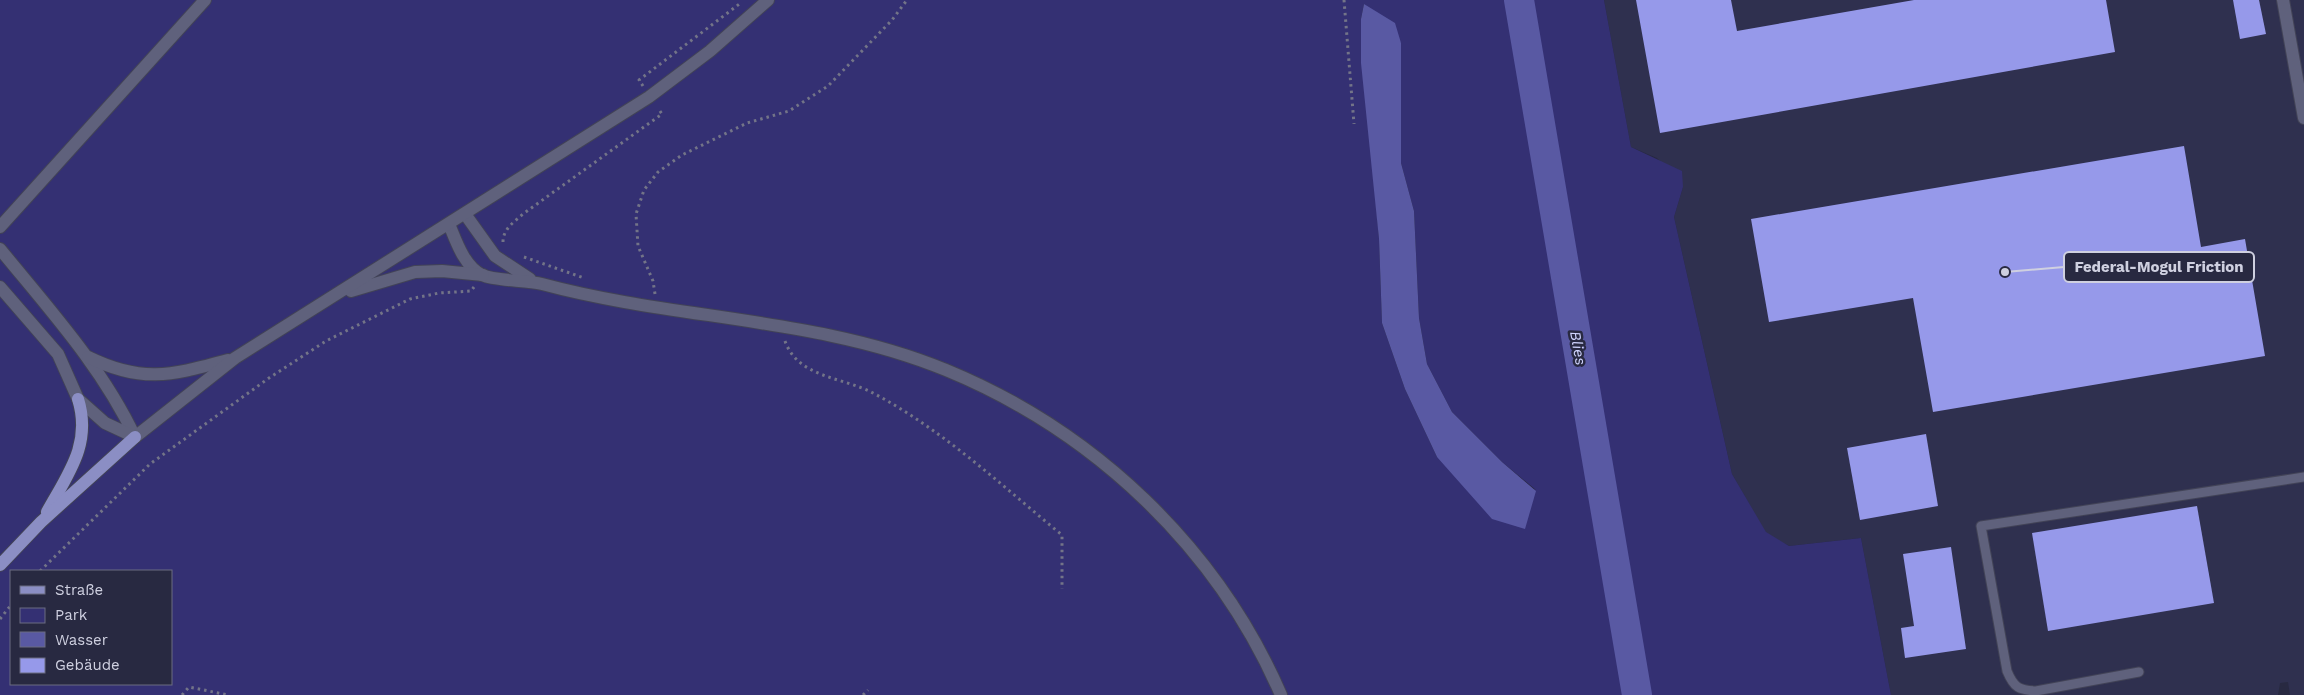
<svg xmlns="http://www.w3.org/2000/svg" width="2304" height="695" font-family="'Work Sans',sans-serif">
  <rect width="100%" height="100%" fill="#282941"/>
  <polygon fill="#2f304f" points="1604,0 2304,0 2304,695 2290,695 2288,682 2280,683 2278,695 1891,695 1861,538 1789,546 1766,533 1732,474 1674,217 1683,187 1657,158 1631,147"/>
  <path fill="#343073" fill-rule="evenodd" d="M0 0H1604L1631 147 1682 171 1683 187 1674 217 1732 474 1766 532 1789 546 1861 538 1891 695H0ZM1364 4 1401 43V163L1414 211 1419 318 1427 364 1452 412 1502 462 1536 490 1437 457 1405 389 1382 323 1379 239 1361 19ZM11 571H171V684H11Z"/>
  <polygon fill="#5959a3" points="1364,4 1395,23 1401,43 1401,163 1414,211 1419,318 1427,364 1452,412 1502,462 1536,491 1525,529 1492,519 1437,457 1405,389 1382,323 1379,239 1361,63 1361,19"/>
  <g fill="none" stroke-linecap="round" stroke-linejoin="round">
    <polyline stroke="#5959a3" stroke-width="30" points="1519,0 1637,695"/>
  </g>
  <g fill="#9699ea">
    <polygon points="1636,0 1731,0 1737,31 1914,0 2106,0 2115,52 1660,133"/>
    <polygon points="2233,0 2259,0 2266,34 2240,39"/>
    <polygon points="2184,146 2201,247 2245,239 2265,356 1933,412 1913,298 1769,322 1751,219"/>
    <polygon points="1926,434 1938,506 1860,520 1847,448"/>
    <polygon points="2197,506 2214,603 2048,631 2032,533"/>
    <polygon points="1951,547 1966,649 1905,658 1901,628 1914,626 1903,554"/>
  </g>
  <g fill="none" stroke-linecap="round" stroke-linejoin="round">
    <defs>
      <path id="lane" d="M2139 672 2036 691C2019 690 2014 688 2007 671L1981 526 2304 477"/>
      <g id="street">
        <polyline points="2283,0 2304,118"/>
        <polyline points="0,227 205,0"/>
      </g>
      <g id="secondary">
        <polyline points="465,214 495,256 530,279"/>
        <path d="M449 224C456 241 464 266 482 275 495 281 526 280 542 284 675 320 818 317 946 370 1094 431 1217 547 1281 695"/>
        <path d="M0 249C49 309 102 367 135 437"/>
        <polyline points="0,287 58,354 78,399 105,423 135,437"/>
        <polyline points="351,291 415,272 442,271 483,275"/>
        <path d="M88 357C143 384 172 375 228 360"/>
        <polyline points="135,437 235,358 649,97 710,51 768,0"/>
      </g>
      <g id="primary">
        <path d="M47 512C68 474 92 444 78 399"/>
        <polyline points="0,565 41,522 135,437"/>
      </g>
    </defs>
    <use href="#lane" stroke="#424357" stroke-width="11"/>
    <use href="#street" stroke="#424357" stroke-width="14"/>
    <use href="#secondary" stroke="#424357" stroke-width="14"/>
    <use href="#primary" stroke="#424357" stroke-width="14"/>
    <g stroke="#737488" stroke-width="3" stroke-dasharray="2.5 4" stroke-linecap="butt">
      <polyline points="1344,0 1354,124"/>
      <polyline points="643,86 639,80 742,2"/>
      <path d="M503 242C503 229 514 222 523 214L662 114 658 108"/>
      <polyline points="524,257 584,278"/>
      <polyline points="655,294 653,281 638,246 636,214 644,190 658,172 682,155 747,123 789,111 828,86 892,20 907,0"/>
      <path d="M785 341C798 378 843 377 873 393 943 430 1001 485 1062 535V589"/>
      <polyline points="40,571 150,464 269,378 326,341 410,299 439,293 471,291 474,287"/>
      <polyline points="0,619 11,605"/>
      <polyline points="182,695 189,687 228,695"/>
      <polyline points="863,695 868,690"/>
    </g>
    <use href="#lane" stroke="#5f617c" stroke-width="9"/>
    <use href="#street" stroke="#5f617c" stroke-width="12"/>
    <use href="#secondary" stroke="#5f617c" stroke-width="12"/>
    <use href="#primary" stroke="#8b8ec4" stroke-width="12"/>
  </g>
  <g text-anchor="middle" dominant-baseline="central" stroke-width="5" stroke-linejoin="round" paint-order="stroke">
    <g font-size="15" font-style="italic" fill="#d0d4fe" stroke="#282941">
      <text transform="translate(1578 348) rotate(80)">Blies</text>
    </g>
  </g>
  <path fill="none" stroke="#cfd0e0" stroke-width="2" d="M2005 272L2064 267"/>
  <circle fill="#cfd0e0" stroke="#282941" stroke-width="2" cx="2005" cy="272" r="5"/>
  <rect fill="#282941" stroke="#cfd0e0" stroke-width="2" x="2064" y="252" width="190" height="30" rx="5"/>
  <g font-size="15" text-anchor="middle" font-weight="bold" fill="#cfd0e0">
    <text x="2159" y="272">Federal-Mogul Friction</text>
  </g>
  <rect x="10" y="570" width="162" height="115" fill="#282941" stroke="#6b6c81"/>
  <rect x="20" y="586" width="25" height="8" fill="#8b8ec4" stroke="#6b6c81"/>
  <text x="55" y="595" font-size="15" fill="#cfd0e0">Straße</text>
  <rect x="20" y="608" width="25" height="15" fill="#343073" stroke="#6b6c81"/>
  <text x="55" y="620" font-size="15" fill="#cfd0e0">Park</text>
  <rect x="20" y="632" width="25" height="15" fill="#5959a3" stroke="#6b6c81"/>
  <text x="55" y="645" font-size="15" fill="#cfd0e0">Wasser</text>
  <rect x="20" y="658" width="25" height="15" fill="#9699ea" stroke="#6b6c81"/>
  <text x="55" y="670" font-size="15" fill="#cfd0e0">Gebäude</text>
</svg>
